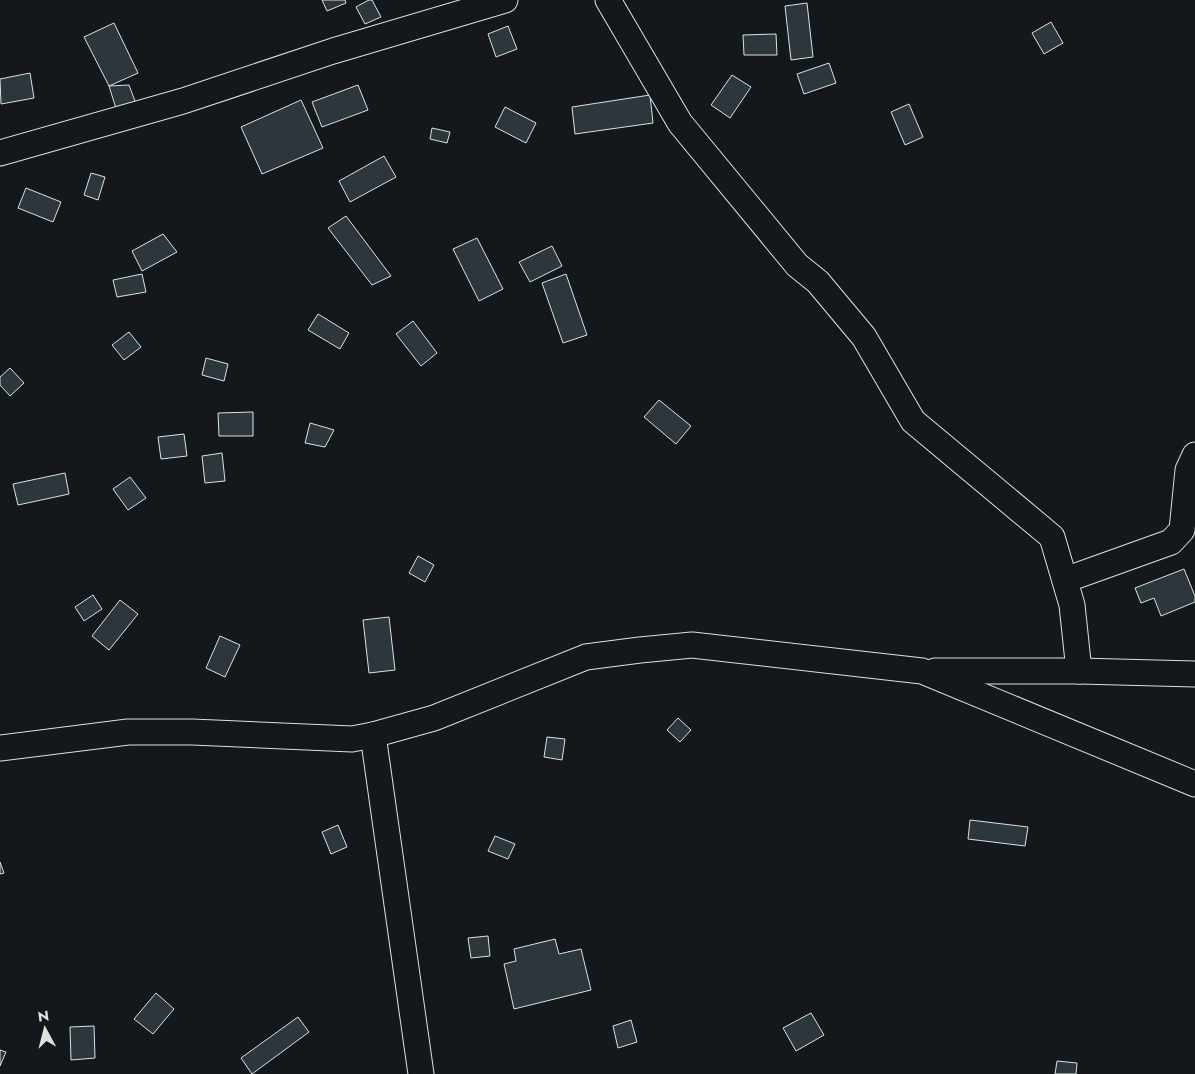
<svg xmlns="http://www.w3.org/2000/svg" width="1195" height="1074" font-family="Jost,sans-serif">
  <rect width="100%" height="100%" fill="#14181c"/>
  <g fill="#2c363c" stroke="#d8e6dc">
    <polygon points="322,0 345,0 346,3 327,11"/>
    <polygon points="369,0 372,0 381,17 365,24 356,7"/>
    <polygon points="807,3 813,57 791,60 785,6"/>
    <polygon points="1051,22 1063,43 1044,54 1032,33"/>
    <polygon points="114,23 138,73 109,86 84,37"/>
    <polygon points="508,26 517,49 496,57 488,34"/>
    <polygon points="776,34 777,55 744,55 743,35"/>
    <polygon points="829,63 836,83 804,94 797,74"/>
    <polygon points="30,73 34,98 1,104 0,79"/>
    <polygon points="732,75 751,87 730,118 711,105"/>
    <polygon points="129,85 138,109 118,115 109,86"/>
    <polygon points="358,85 368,110 322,127 312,102"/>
    <polygon points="650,95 653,123 575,134 572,107"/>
    <polygon points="301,100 323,148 262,174 241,127"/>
    <polygon points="909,104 923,137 905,145 891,112"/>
    <polygon points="505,107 536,123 526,143 495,127"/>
    <polygon points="432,128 450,132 447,143 430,139"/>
    <polygon points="384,156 396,177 350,202 339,181"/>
    <polygon points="91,173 105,177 98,200 84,195"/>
    <polygon points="26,188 61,202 53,222 18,208"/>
    <polygon points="346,216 391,276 372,285 328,228"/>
    <polygon points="163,234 177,252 142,271 132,251"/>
    <polygon points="477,238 503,289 479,301 453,249"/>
    <polygon points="552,246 562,266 530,282 519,262"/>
    <polygon points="142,274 146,292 117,297 113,280"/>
    <polygon points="566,274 587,335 563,343 542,283"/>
    <polygon points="318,314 349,333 340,349 308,330"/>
    <polygon points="413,321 437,353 421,366 396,334"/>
    <polygon points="129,332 141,347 124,360 112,345"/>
    <polygon points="206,358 228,364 224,381 202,375"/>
    <polygon points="10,368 24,383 10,396 0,385 0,377"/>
    <polygon points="659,400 691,426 676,444 644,417"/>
    <polygon points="253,412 253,436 219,436 218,413"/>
    <polygon points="310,423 334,430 325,447 305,443"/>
    <polygon points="184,434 187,456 161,459 158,437"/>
    <polygon points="222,453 225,481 205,483 202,456"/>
    <polygon points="65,473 69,494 18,505 13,484"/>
    <polygon points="130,477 146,498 128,510 113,489"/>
    <polygon points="418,556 434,565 425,582 409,573"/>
    <polygon points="1184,569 1195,596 1195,602 1161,616 1154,598 1141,603 1135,588"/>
    <polygon points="93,595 102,609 84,621 75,607"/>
    <polygon points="120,600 138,614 109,650 92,636"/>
    <polygon points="389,617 395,670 369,673 363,620"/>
    <polygon points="220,636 240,645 225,677 206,668"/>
    <polygon points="678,718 691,730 680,742 667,730"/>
    <polygon points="547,737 565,739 562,760 544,757"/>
    <polygon points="970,820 1028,827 1025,846 968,839"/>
    <polygon points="338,825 347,847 331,854 322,832"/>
    <polygon points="495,836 515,844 508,859 488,851"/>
    <polygon points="0,862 4,873 0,874"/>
    <polygon points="488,936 490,956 471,958 468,938"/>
    <polygon points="555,939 559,954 581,949 591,990 514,1009 504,964 516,961 514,949"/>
    <polygon points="156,993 174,1009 153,1034 134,1019"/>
    <polygon points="811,1013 824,1035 796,1051 783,1028"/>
    <polygon points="298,1017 309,1032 252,1074 241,1058"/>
    <polygon points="631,1020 637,1042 618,1048 613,1026"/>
    <polygon points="94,1026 95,1058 71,1060 70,1027"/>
    <polygon points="0,1050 6,1052 0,1066"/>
    <polygon points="1057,1061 1077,1063 1076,1074 1055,1074"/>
  </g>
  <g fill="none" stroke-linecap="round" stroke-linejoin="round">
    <defs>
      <g id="minor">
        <polyline points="608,0 680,123 797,265 818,282 864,337 913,421 1052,537 1072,605 1079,671"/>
        <polyline points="0,153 183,101 333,51 505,0"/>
        <polyline points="1065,580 1171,542 1182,530 1188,470 1195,455"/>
        <polyline points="935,671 1079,671 1195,674"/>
        <polyline points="373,735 421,1074"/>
        <polyline points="0,748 128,732 192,732 352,739 373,735 434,718 586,657 640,650 692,645 922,671 1195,784"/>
      </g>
    </defs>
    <use href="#minor" stroke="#d8e6dc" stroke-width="27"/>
    <use href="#minor" stroke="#14181c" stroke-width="25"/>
  </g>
  <g transform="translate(45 1029) rotate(353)" stroke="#14181c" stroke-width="4" paint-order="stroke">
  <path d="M0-4L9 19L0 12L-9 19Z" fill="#d8e6dc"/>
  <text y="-8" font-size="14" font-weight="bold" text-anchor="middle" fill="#d8e6dc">N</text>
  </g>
</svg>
